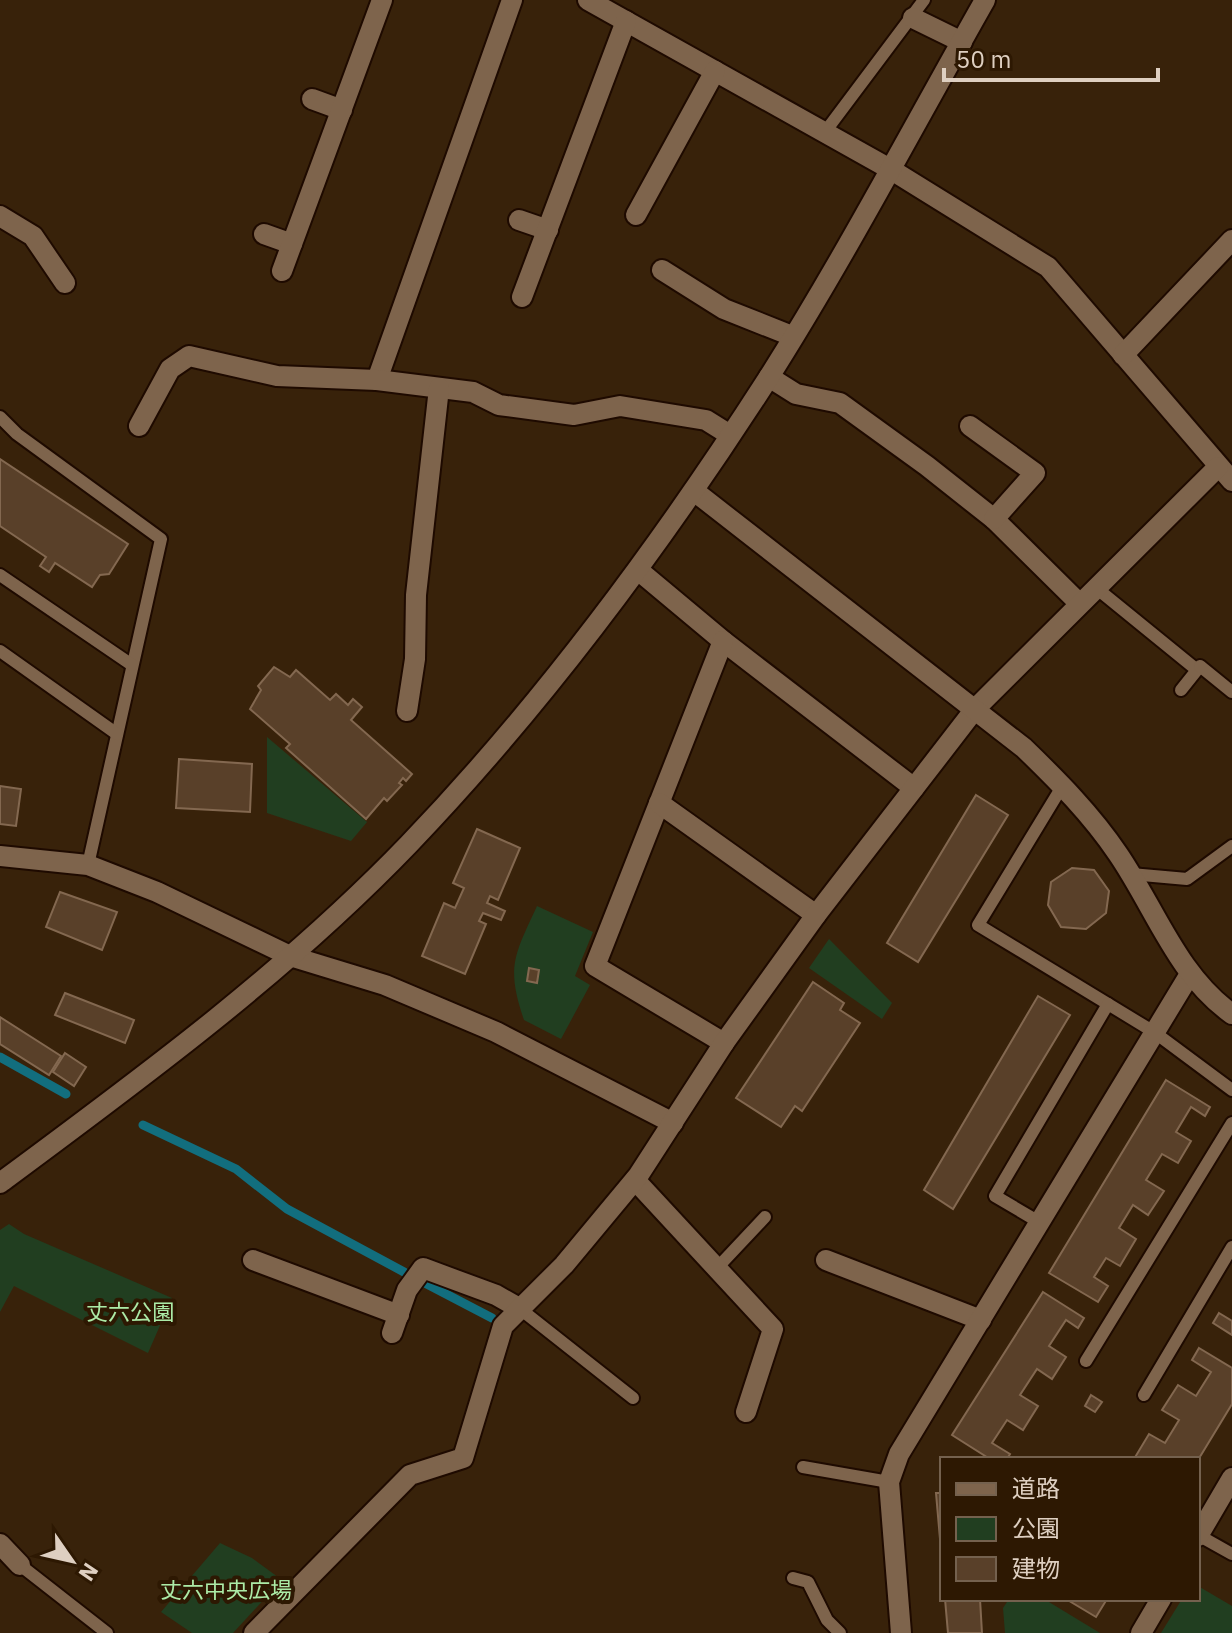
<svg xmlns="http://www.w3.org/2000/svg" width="1232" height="1633" font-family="'IBM Plex Sans','Noto Sans JP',sans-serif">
  <rect width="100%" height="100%" fill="#38220a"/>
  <g fill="#213e20">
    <polygon points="267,737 367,822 351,841 267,813"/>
    <path d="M537 906 593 932 575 976 590 985 561 1039 524 1020C506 967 514 956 537 906Z"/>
    <polygon points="829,939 892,1003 882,1019 809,968"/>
    <polygon points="9,1224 24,1234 172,1298 148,1353 14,1286 0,1312 0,1230"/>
    <polygon points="220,1543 252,1558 282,1580 233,1633 192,1633 161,1612"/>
    <polygon points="1198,1586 1232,1606 1232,1633 1161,1633 1182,1599 1198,1599"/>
    <polygon points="1009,1599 1044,1599 1100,1633 1005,1633 1003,1608"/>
  </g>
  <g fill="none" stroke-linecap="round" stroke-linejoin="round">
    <g stroke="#126e7e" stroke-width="9">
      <polyline points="0,1057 66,1094"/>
      <polyline points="143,1125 236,1169 287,1209 404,1272"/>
      <polyline points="423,1282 492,1318"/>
    </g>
  </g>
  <g fill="#594029" stroke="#836850" stroke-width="2">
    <polygon points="0,459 128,544 109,574 100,575 92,587 55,563 49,572 40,566 46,557 0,526"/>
    <polygon points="274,667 290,677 296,670 330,700 336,694 348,705 353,699 362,707 351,720 412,774 406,781 403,778 399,783 402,785 387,801 384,798 366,819 286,748 290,744 250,709 261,690 258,686"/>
    <polygon points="179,759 252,764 250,812 176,808"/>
    <polygon points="0,786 21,789 16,826 0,824"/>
    <polygon points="976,795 1008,815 918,962 887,943"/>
    <polygon points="477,829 520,848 498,900 490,896 487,903 505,911 501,920 483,913 479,921 486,924 465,974 422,956 444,903 455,908 464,888 453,883"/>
    <polygon points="1072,868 1094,870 1109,891 1106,913 1086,929 1061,927 1048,905 1051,882"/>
    <polygon points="60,892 117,912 102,950 46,927"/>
    <polygon points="529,968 539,970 537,983 527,981"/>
    <polygon points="813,982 844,1003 840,1010 860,1023 802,1111 795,1106 781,1127 736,1098"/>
    <polygon points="65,993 134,1020 125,1043 55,1015"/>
    <polygon points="1038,996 1070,1015 953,1209 924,1190"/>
    <polygon points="0,1017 61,1056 49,1075 0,1044"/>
    <polygon points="65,1053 86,1067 74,1086 53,1072"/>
    <polygon points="1166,1080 1210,1107 1205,1116 1191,1107 1176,1132 1191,1141 1178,1163 1162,1154 1146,1180 1164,1191 1148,1215 1133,1205 1119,1228 1136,1239 1120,1266 1106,1258 1094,1277 1108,1286 1098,1302 1049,1273"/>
    <polygon points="1043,1292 1084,1318 1078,1328 1066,1320 1049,1346 1066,1357 1052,1379 1037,1369 1020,1395 1038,1406 1023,1430 1007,1420 992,1443 1010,1454 1007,1459 990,1459 952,1435"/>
    <polygon points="1219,1313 1232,1321 1232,1335 1213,1323"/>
    <polygon points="1199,1348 1232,1368 1232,1404 1198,1460 1134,1459 1149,1434 1165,1443 1179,1420 1162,1410 1178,1385 1196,1396 1211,1372 1192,1360"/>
    <polygon points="1091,1395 1102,1402 1095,1412 1085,1406"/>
    <polygon points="936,1493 942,1493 942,1562"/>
    <polygon points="945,1599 980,1599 982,1633 948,1633"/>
    <polygon points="1066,1599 1107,1599 1096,1617"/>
  </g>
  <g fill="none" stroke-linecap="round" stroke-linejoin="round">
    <defs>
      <g id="lane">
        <polyline points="825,132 924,0"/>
        <polyline points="0,417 17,434 161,539 88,865"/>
        <polyline points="0,575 132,665"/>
        <polyline points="1095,587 1197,670 1181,690"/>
        <polyline points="0,651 117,734"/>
        <polyline points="1200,666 1232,692"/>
        <polyline points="1063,785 978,925 1154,1032 1232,1090"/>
        <polyline points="1131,874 1187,879 1232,846"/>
        <polyline points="1039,1222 995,1196 1108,1004"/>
        <polyline points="718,1267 765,1217"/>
        <polyline points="519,1308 633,1398"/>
        <polyline points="1086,1361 1232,1123"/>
        <polyline points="1144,1395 1232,1247"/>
        <polyline points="803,1467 889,1482"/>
        <polyline points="1198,1535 1232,1554"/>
        <polyline points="20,1565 107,1633"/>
        <polyline points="793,1578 808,1582 827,1620 840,1633"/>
      </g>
      <g id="street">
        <polyline points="588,0 890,169 1048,267 1232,481"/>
        <polyline points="913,18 962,42"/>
        <polyline points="312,99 342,110"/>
        <polyline points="636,215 715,71"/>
        <polyline points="0,216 33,236 65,283"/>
        <polyline points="519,220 548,230"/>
        <polyline points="264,234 292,244"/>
        <polyline points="662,270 724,309 792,336"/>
        <polyline points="282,271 382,0"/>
        <polyline points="522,297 626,21"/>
        <polyline points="1123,355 1232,240"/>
        <polyline points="769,377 796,394 840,403 927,466 994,519 1079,603"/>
        <polyline points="377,380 512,0"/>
        <polyline points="139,426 170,369 189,356 277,376 377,380 473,392 499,405 574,415 620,406 706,420 730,435"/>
        <polyline points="970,426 1035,473 994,519"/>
        <polyline points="638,570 723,641 914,788"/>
        <polyline points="723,641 595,966 724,1043"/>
        <polyline points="407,711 415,659 416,595 439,388"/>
        <polyline points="659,803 816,915"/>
        <polyline points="0,856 88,865 157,892 290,956 385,985 496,1032 673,1123"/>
        <polyline points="635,1180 773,1329 746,1412"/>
        <polyline points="253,1260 399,1315"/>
        <polyline points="826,1260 981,1320"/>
        <polyline points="392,1333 407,1290 423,1268 496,1295 519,1308"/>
        <polyline points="1198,1536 1232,1478"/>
        <polyline points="0,1544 20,1565"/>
        <polyline points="254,1633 410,1475 463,1458 503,1326 564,1265 638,1176 724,1043 816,915 975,709 1218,467"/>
        <polyline points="901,1633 889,1482 899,1454 1190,974"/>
        <polyline points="1141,1633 1161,1599"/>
      </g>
      <g id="secondary">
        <path d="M694 491 1024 748C1058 781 1091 814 1118 854 1155 908 1177 975 1232 1014"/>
        <path d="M0 1183C142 1078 286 972 409 844 545 702 661 545 767 380 845 257 913 127 985 0"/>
      </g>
    </defs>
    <use href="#lane" stroke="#1e0a00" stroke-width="16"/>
    <use href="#street" stroke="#1e0a00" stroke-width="24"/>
    <use href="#secondary" stroke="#1e0a00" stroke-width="24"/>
    <use href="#lane" stroke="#7e644c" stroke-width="12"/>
    <use href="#street" stroke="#7e644c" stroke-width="20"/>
    <use href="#secondary" stroke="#7e644c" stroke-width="20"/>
  </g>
  <g text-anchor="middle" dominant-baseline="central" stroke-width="8" stroke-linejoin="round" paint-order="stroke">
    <g font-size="22" fill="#aceba7" stroke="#2d1802">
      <text x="130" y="1311">丈六公園</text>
      <text x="226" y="1589">丈六中央広場</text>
    </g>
  </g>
  <rect x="940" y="1457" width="260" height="144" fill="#2d1802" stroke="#74614e" stroke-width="2"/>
  <rect x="956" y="1483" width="40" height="12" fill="#7e644c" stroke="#74614e" stroke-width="2"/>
  <text x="1012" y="1497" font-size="24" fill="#decfc1">道路</text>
  <rect x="956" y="1517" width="40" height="24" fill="#213e20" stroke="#74614e" stroke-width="2"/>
  <text x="1012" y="1537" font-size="24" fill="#decfc1">公園</text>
  <rect x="956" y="1557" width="40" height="24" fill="#594029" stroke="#74614e" stroke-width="2"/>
  <text x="1012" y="1577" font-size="24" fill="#decfc1">建物</text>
  <g transform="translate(72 1561) rotate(124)" stroke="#2d1802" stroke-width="6" paint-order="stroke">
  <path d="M0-6L14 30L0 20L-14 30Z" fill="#decfc1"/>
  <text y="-12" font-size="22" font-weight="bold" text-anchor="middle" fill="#decfc1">N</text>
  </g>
  <path d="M944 68v12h214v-12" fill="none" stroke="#decfc1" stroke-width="4"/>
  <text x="956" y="68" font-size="24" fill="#decfc1" stroke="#2d1802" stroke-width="6" paint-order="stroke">50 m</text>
</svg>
